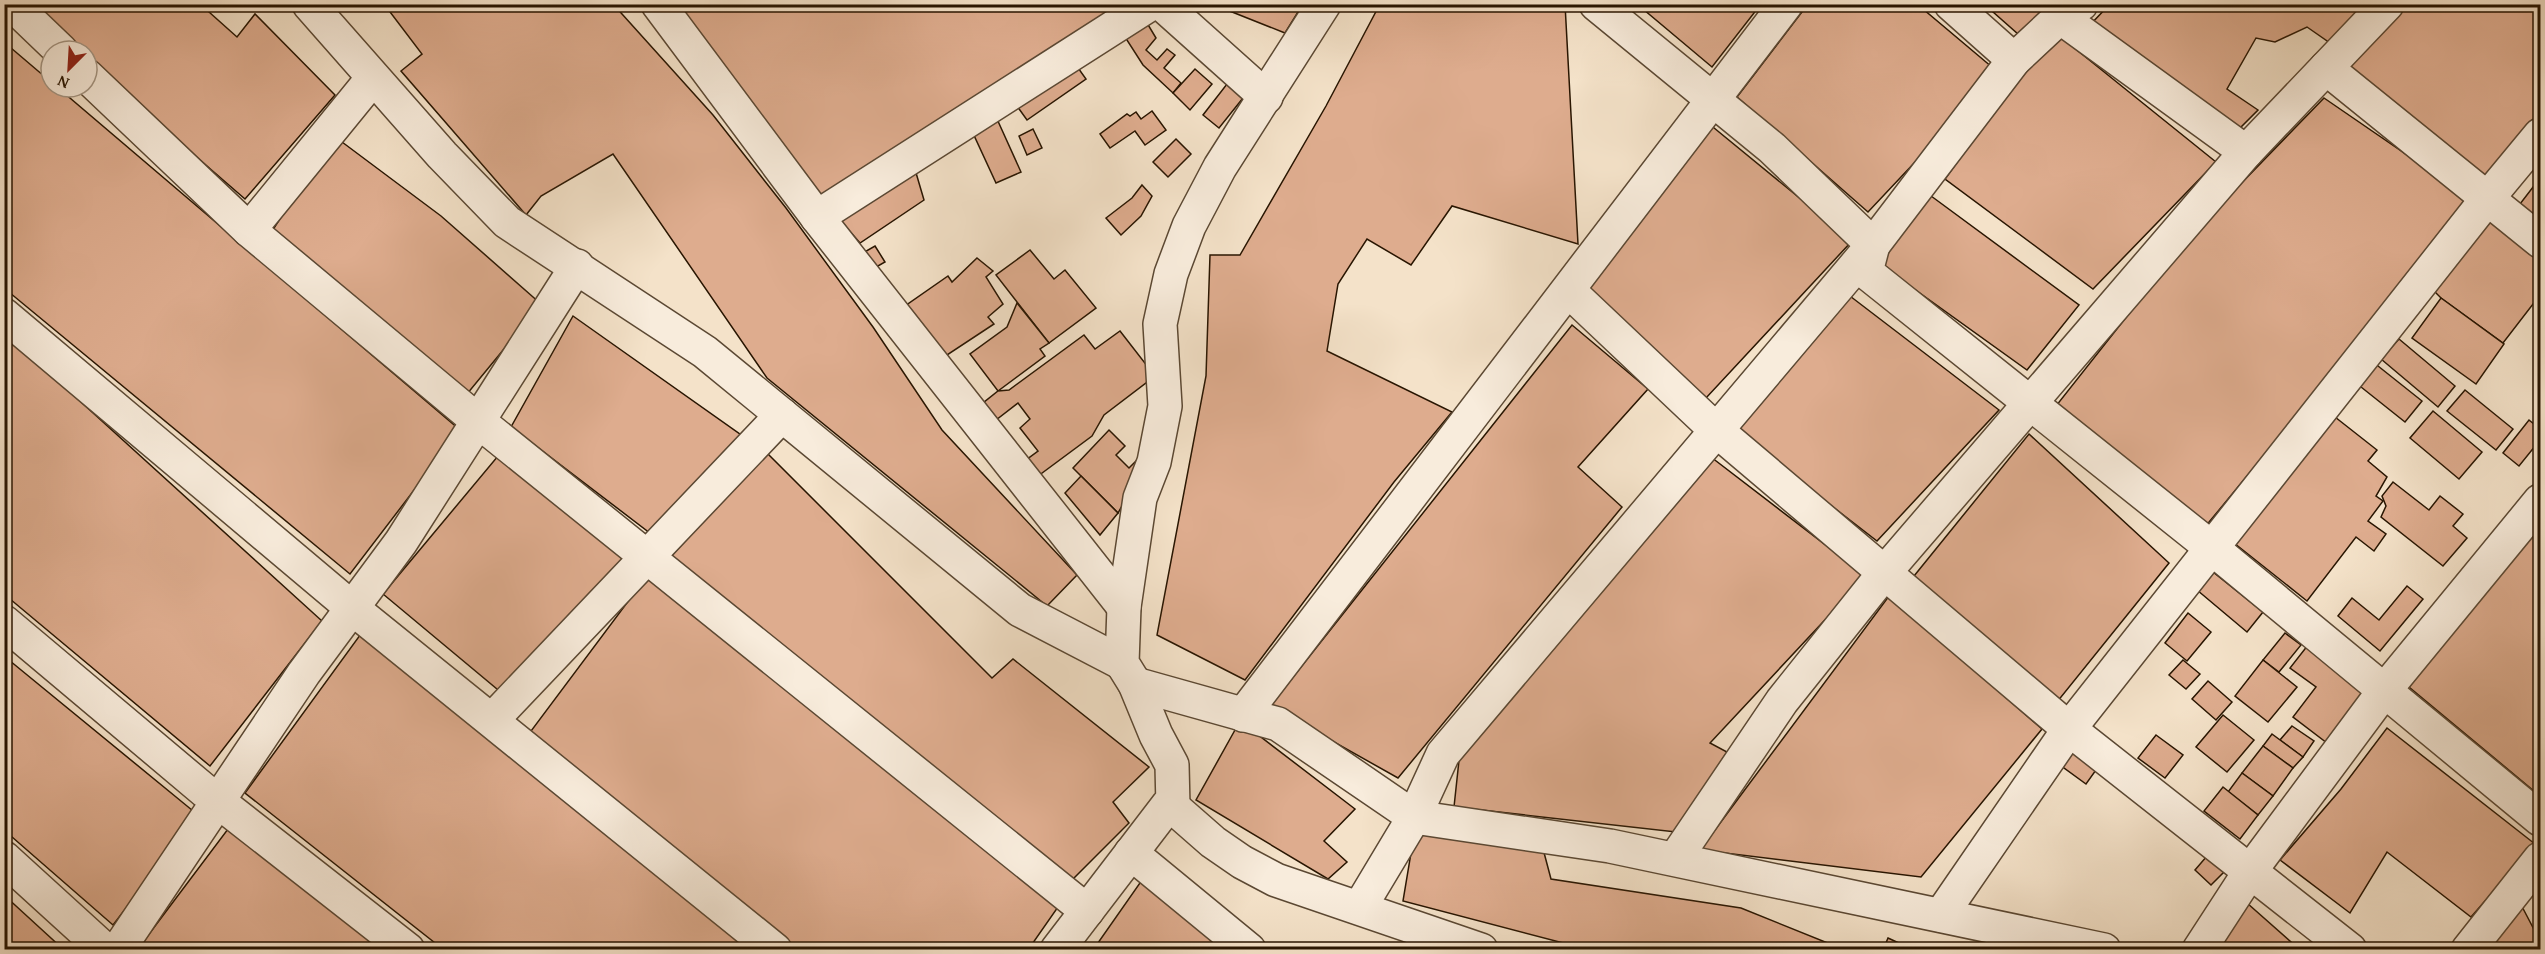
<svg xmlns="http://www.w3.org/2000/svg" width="2545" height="954" font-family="'Gentium Book Plus',serif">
  <rect width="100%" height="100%" fill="#f4e2c9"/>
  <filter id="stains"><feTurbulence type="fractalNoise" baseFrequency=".00333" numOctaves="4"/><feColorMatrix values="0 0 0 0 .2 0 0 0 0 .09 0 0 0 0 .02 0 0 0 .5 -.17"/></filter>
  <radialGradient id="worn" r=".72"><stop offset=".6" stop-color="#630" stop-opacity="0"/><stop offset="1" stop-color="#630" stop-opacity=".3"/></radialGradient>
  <g fill="#deac8e" stroke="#281501" stroke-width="1.5">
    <polygon points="21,4 200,4 237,37 255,14 335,95 245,199 87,62 87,51 75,51"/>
    <polygon points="384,4 613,4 713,115 786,208 873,327 942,430 1077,575 1047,606 767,378 613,154 541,196 526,215 401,71 422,54"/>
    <polygon points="680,4 1136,4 825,205 676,8"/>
    <polygon points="1212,4 1303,4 1285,33"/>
    <polygon points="1380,4 1565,4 1578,244 1452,206 1411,265 1367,239 1338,284 1327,351 1452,412 1394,482 1245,680 1157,635 1206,376 1210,255 1240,255 1326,106"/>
    <polygon points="1637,4 1761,4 1712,67"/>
    <polygon points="1808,4 1917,4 1999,73 1868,212 1737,97"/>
    <polygon points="1984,4 2054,4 2018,34"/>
    <polygon points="2110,4 2372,4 2333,45 2307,27 2275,42 2256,38 2227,89 2258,110 2239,129 2090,25"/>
    <polygon points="2406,4 2540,4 2540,120 2490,183 2347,69"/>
    <polygon points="1147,23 1156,38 1146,50 1157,60 1167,49 1175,55 1164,68 1181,83 1173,93 1143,65 1125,37"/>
    <polygon points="2052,30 2216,162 2093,289 1945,179"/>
    <polygon points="4,42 51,82 51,87 57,87 460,430 350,574 4,288"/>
    <polygon points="1076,65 1086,79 1027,120 1017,106"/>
    <polygon points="1195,69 1212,84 1190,110 1173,93"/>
    <polygon points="1227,84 1243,98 1219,128 1203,115"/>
    <polygon points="2324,98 2474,201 2205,527 2052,411 2192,234"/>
    <polygon points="1152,111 1166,130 1145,145 1135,131 1110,148 1100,134 1127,114 1130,116 1136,112 1141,119"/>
    <polygon points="997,119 1021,172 996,183 972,131"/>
    <polygon points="1708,123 1852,241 1706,398 1588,290"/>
    <polygon points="1033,129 1042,148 1027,155 1019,136"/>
    <polygon points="334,136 441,216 541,304 467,394 272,231"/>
    <polygon points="1176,139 1191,154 1168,177 1153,162"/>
    <polygon points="914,166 924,200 860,243 839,219"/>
    <polygon points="2540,178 2540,233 2513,213"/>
    <polygon points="1142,185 1152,196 1141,216 1121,235 1106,218 1132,198"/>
    <polygon points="1927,193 2079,305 2027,370 1878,263"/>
    <polygon points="2489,209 2540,249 2540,295 2503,343 2441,298 2430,287"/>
    <polygon points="875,246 885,262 871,270 861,254"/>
    <polygon points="1030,250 1054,279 1065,270 1096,308 1049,343 996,275"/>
    <polygon points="977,258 993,271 986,277 1003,304 988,317 994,324 941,359 905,306 948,276 952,282"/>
    <polygon points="1846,293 1999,410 1877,541 1728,426"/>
    <polygon points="2441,298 2504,344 2476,384 2412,338"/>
    <polygon points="1017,303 1049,343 1040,349 1045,356 998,391 970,354 1007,327"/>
    <polygon points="573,316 744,437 659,540 511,427"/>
    <polygon points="1572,325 1648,389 1578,467 1622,507 1398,778 1270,706"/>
    <polygon points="1120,331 1155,376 1104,415 1092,436 1034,479 1022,463 1038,451 1020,428 1030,419 1018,403 996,420 983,403 998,391 1009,390 1084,335 1095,349"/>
    <polygon points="4,332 322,621 210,766 4,594"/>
    <polygon points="2399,339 2455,386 2438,407 2381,359"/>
    <polygon points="2373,362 2422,401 2405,422 2356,383"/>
    <polygon points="2465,390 2513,429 2496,450 2447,411"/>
    <polygon points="2433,411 2482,452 2459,479 2410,438"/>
    <polygon points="2335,417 2377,450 2368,461 2387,477 2376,496 2383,501 2368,521 2386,534 2374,551 2356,537 2307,601 2234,543"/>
    <polygon points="2529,420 2540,429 2540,440 2519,466 2503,453"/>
    <polygon points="1109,430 1125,446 1116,455 1129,468 1143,454 1147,462 1118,513 1073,468"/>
    <polygon points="2029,434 2169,563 2053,707 1910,581"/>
    <polygon points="503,450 630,565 503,694 383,594"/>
    <polygon points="766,452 992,678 1013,659 1149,767 1113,802 1129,823 1069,883 666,562"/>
    <polygon points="1707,454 1866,576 1710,743 1727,752 1676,832 1454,807 1460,751"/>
    <polygon points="1081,476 1118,513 1100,535 1065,493"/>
    <polygon points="2393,482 2429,510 2440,496 2463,514 2453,526 2467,538 2443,566 2381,517 2386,506 2382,496"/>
    <polygon points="2540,520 2540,796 2409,687"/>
    <polygon points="650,572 1065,897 1028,950 794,950 528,735"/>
    <polygon points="2213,572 2263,612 2247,632 2197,590"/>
    <polygon points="2407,586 2423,599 2380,651 2338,616 2352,598 2379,620"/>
    <polygon points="1889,596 2042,729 1921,877 1700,850"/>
    <polygon points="2188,613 2211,632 2187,661 2165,643"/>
    <polygon points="363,631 749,950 444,950 245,793"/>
    <polygon points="2285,633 2301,645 2279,672 2263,660"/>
    <polygon points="2308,645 2368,690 2327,743 2293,717 2316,687 2290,668"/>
    <polygon points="4,656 198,815 113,925 4,830"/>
    <polygon points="2183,660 2200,674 2186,689 2169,675"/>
    <polygon points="2263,660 2297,687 2268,722 2235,696"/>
    <polygon points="2208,681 2232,702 2216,720 2192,699"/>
    <polygon points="2223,715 2254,740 2227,772 2196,747"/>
    <polygon points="1240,721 1355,809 1324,841 1347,862 1328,879 1196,800"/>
    <polygon points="2292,726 2314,741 2303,757 2280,740"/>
    <polygon points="2387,728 2535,844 2471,917 2387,852 2350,913 2280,860 2341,789"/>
    <polygon points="2272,734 2303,757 2293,768 2263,746"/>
    <polygon points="2156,735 2183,755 2165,778 2138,758"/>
    <polygon points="2075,744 2101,763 2086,784 2060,765"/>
    <polygon points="2263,746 2293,768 2273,796 2242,773"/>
    <polygon points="2242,773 2273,796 2258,815 2228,792"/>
    <polygon points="2223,787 2258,815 2240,839 2204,811"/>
    <polygon points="228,829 382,950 137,950"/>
    <polygon points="1415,829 1542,845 1551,879 1741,908 1845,950 1590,950 1403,901"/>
    <polygon points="2207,856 2224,872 2211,885 2195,870"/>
    <polygon points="1142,880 1229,950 1093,950"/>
    <polygon points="4,895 64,950 4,950"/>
    <polygon points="2518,899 2540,941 2540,950 2478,950"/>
    <polygon points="2247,903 2300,950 2210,950"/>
    <polygon points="1888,938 1914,950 1883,950"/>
  </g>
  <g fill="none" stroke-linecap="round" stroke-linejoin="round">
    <defs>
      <g id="street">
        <polyline points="12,4 61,51"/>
        <polyline points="309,4 442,155 507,222 705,352 1020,610 1122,663"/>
        <polyline points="658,4 817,217 1124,607"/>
        <polyline points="1162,4 1266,97"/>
        <polyline points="1596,4 1772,148 1873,245 1866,272 2213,549 2540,819"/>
        <polyline points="1951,4 2014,60"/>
        <polyline points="2060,17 2246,152"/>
        <polyline points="2326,68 2540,241"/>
        <polyline points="87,76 249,230 478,421 1087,911"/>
        <polyline points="817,217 1150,4"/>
        <polyline points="249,230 373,78"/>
        <polyline points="1569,291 1716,430 2069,729 2350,950"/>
        <polyline points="4,315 352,608 775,950"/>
        <polyline points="4,622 205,791 408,950"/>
        <polyline points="1135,684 1278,724 1414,817 1610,846 2104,950"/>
        <polyline points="1243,715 1786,4"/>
        <polyline points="492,720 782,415"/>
        <polyline points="1173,807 1213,842 1242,862 1276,880 1481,950"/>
        <polyline points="1131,853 1249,950"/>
        <polyline points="4,858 105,950"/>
        <polyline points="1675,859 1782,701 1885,572 2246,152 2387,4"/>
        <polyline points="1360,907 1414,817 1443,754 1873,245 2014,60 2060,17 2081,4"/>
        <polyline points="1941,915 2069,729 2487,199 2540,135"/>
        <polyline points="118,950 304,673 401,542 577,266"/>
        <polyline points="1057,950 1168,805 1173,807 1172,765 1156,735 1135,684 1122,663 1124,607 1140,498 1154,462 1165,406 1160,324 1171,274 1189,226 1220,167 1324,4"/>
        <polyline points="2199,950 2251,870 2384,691 2540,501"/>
        <polyline points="2468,950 2540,859"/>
      </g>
    </defs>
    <use href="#street" stroke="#5b4833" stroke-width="36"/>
    <use href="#street" stroke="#f8ecdc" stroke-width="33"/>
  </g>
  <rect width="2545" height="954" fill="none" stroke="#f4e2c9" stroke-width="24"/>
  <rect x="6" y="6" width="2533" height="942" fill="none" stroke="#281501" stroke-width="3"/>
  <rect x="12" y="12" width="2521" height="930" fill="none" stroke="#281501" stroke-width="1.5"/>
  <g transform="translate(69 69) rotate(204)"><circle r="28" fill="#f8ecdc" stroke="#a59684" stroke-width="1.5"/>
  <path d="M0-4.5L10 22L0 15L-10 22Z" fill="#8f2418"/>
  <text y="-9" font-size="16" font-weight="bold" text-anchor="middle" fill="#281501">N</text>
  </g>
  <rect width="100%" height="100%" filter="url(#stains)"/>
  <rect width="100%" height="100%" fill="url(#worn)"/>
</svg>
